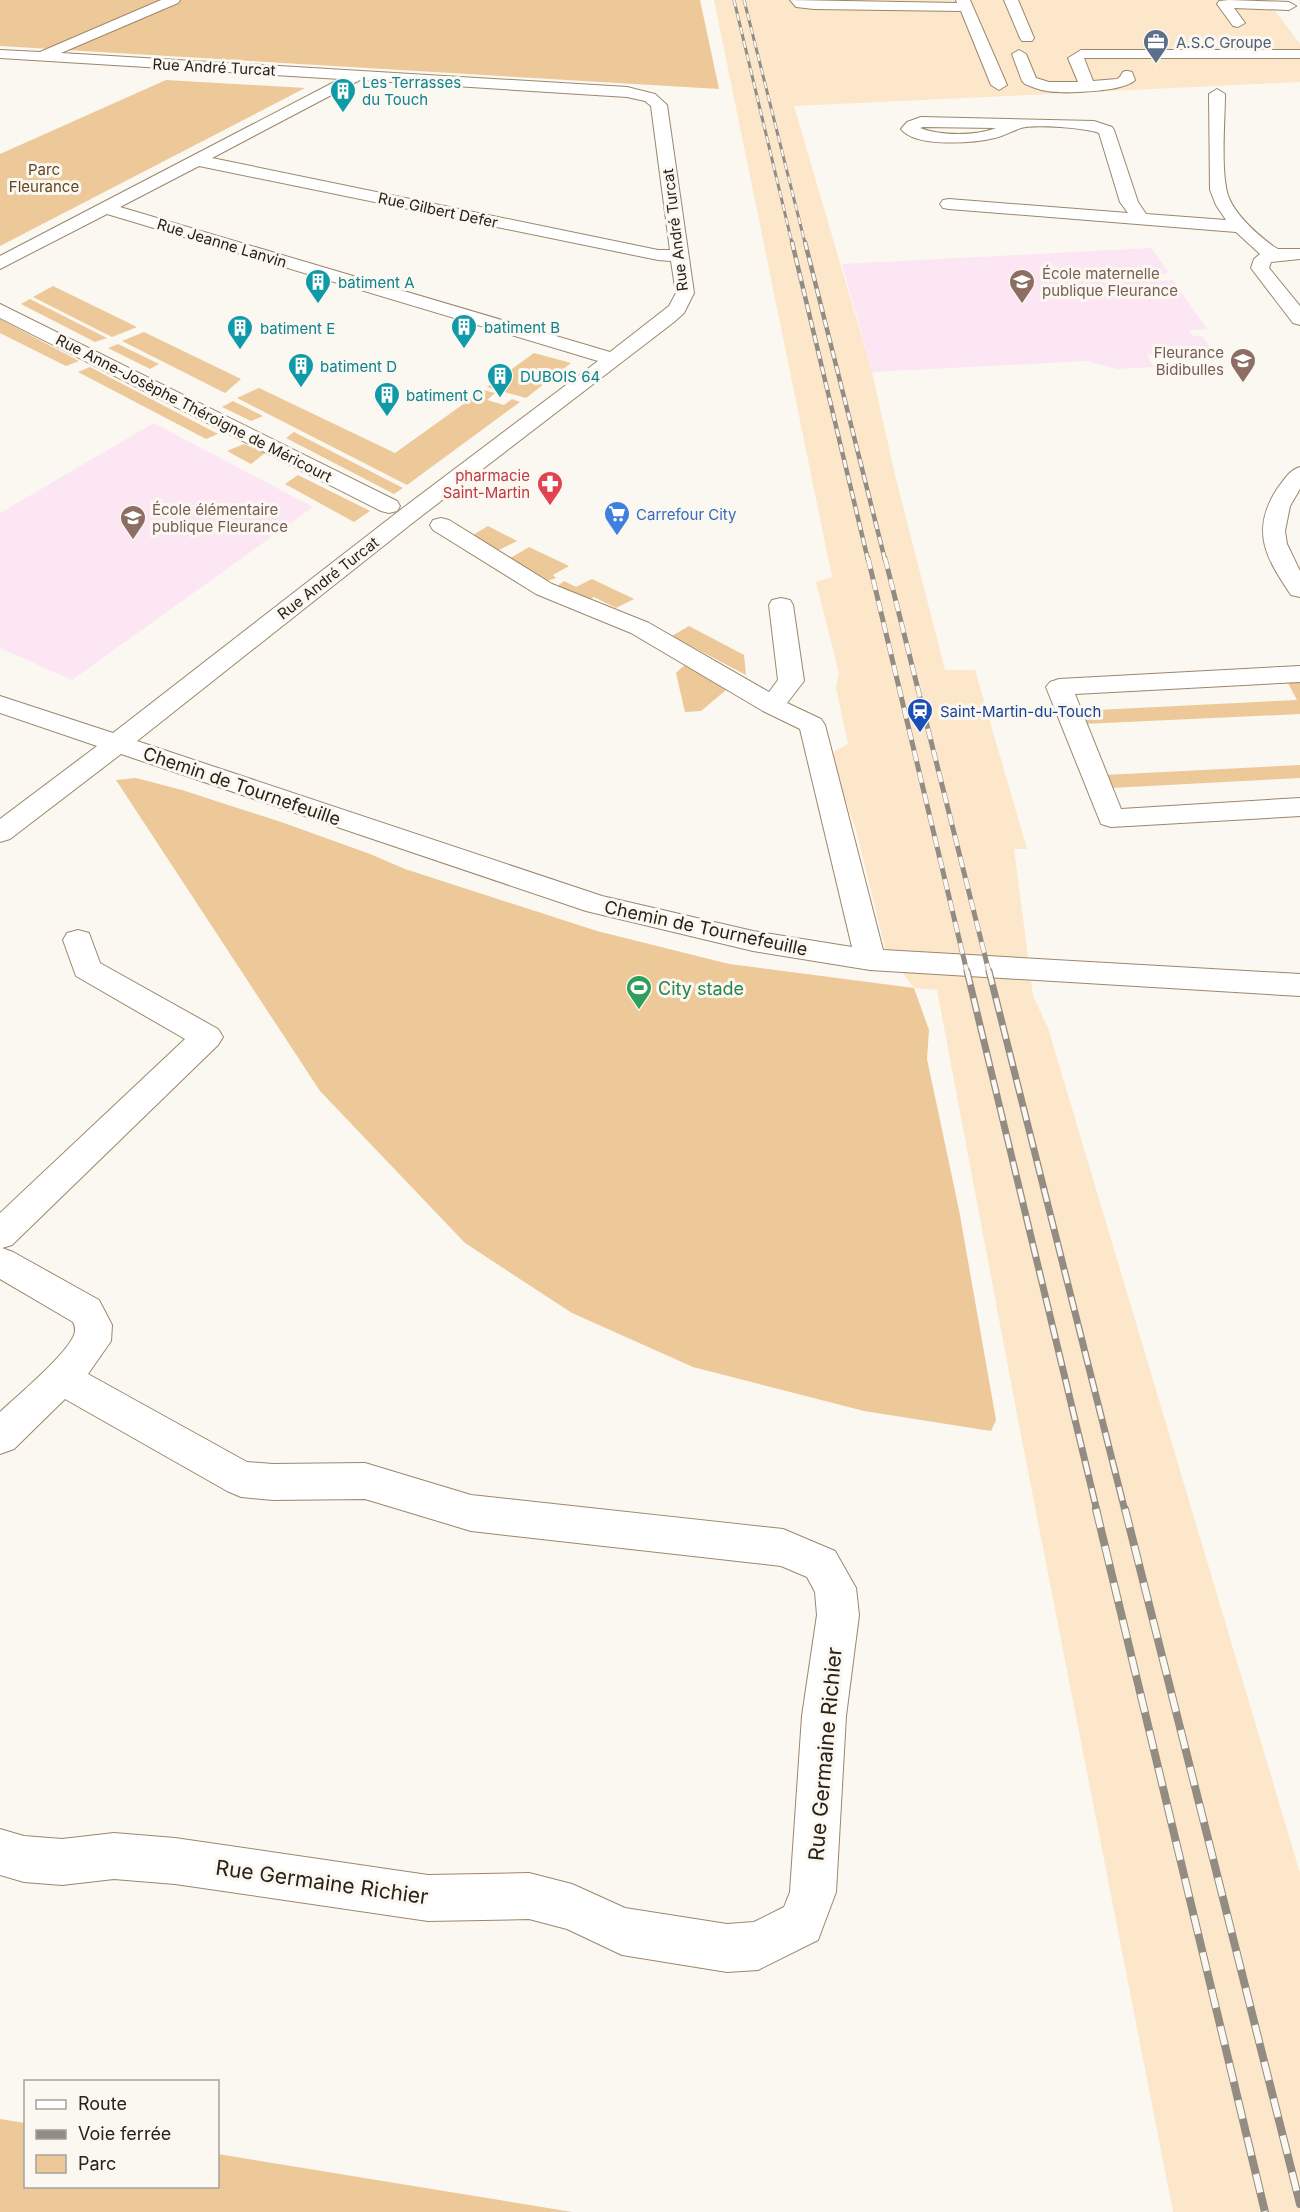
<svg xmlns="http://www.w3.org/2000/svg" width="1300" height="2212" font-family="Inter,sans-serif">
  <rect width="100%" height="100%" fill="#fbf7f1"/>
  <polygon fill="#fde7ca" points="714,0 1267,0 1300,44 1300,82 794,106 872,372 896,479 945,670 975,670 1027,849 1014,849 1033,996 1048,1028 1300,1873 1300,2212 1173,2212 1019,1425 937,990 914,988 885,948 856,830 831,759 835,751 848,744 836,687 839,673 816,582 832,577"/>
  <g fill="#fce6f4">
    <polygon points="1151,248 1169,273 1151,275 1155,281 1173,280 1207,329 1189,330 1193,336 1202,336 1214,353 1147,355 1154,367 1117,369 1087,361 872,372 842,264"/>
    <polygon points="154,423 313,507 72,680 0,648 0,513"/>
  </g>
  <g fill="#edc898">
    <polygon points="0,0 700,0 719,89 0,46"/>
    <polygon points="166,80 305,88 0,246 0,154"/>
    <polygon points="53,286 137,327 112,337 33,297"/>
    <polygon points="30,299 107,338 95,342 21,304"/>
    <polygon points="0,319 79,361 66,366 0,333"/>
    <polygon points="144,332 241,379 225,393 122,341"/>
    <polygon points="118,344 159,364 150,369 108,348"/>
    <polygon points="534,353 571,363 526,398 487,387"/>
    <polygon points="90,367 218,434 206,439 78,372"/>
    <polygon points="259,388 395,453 483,390 495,393 487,400 504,405 512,399 520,402 407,485 237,398"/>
    <polygon points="233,401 263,416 251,421 222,407"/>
    <polygon points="294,432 403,488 394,494 286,438"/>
    <polygon points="244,444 265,453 251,464 227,451"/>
    <polygon points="298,475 370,511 354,522 285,484"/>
    <polygon points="488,526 517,541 495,552 473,535"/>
    <polygon points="529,547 569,566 553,575 556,578 541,583 507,560"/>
    <polygon points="592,579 634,599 616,608 594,597 587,601 555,588 564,581 576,587"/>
    <polygon points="689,626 744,655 746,675 672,636"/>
    <polygon points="687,663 726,690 701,711 685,712 676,673"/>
    <polygon points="1300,682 1300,714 1083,724 1077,711 1297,700 1288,683"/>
    <polygon points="1300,765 1300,778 1111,788 1105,775"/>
    <polygon points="136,778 182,790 284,823 370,854 405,869 597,931 729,964 914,988 929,1030 927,1059 959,1210 996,1420 991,1431 864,1411 693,1367 572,1313 465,1243 320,1091 116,780"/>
    <polygon points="0,2119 25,2123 26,2186 218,2186 218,2154 572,2212 0,2212"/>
  </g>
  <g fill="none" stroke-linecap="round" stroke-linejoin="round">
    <defs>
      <g id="minor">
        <path d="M161 0H180L178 3 61 53 627 87 655 94 667 105 694 293 684 313 674 322 415 521 137 741 602 896 753 931 852 947 800 729 763 711 631 633 536 594 433 530 430 525 433 520 441 518 449 520 552 584 649 623 769 692 778 680 769 605 772 600 781 598 790 600 793 605 804 681 787 703 821 719 825 725 883 950 1300 974V996L870 970 753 951 586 911 121 754 10 839 0 842V819L97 746 0 713V696L113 733 399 511 598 361 107 214 0 269V256L340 79 0 58V50L40 52ZM360 80 627 97 645 101 651 106 670 250H658L212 158ZM199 166 658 260 671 261 676 293 669 306 610 352 120 207Z"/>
        <polygon points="790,0 957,3 956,0 970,0 1007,85 999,90 991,85 961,11 814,9 796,7"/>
        <polygon points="1004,0 1018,0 1034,38 1032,41 1022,41 1020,38"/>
        <polygon points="1229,0 1289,2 1296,6 1289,10 1234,8 1245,23 1238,27 1233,26 1217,4 1219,1"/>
        <path d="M1019 50 1026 54 1036 78 1049 82H1078L1068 58 1081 50H1300V58H1084L1093 81 1117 79C1124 76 1119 68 1132 72L1135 80C1124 92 1064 94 1047 91 1040 90 1032 87 1025 84L1022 81 1012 54Z"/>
        <path d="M1217 89 1225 94C1225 120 1220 176 1229 198 1237 217 1257 234 1273 246L1278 249H1300V259L1271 262 1269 268 1300 306V325L1293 323 1251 268 1254 259 1260 254 1236 232 949 209 943 208 940 204 943 200 949 199 1128 213 1120 202 1099 133C1085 128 1035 124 1021 128 1012 131 1004 136 995 138 974 143 915 148 901 129L907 122 921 117 1094 121 1112 127 1114 130 1138 202 1146 214 1226 220 1216 205 1210 190 1209 94ZM923 127 996 128C975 136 942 136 920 128Z"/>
        <polygon points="0,304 397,501 400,506 397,511 389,513 381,511 0,318"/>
        <path d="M1300 467V489L1290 506 1285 531 1287 544 1300 571V597L1291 595C1266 558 1250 531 1277 489 1284 480 1289 470 1300 467Z"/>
        <polygon points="1300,666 1300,682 1075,694 1121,809 1300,798 1300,816 1111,827 1101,824 1046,687 1050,682 1059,679"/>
        <path d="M78 930 89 933 100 963 218 1029 223 1037 218 1045 12 1245 2 1248 13 1252 99 1300 112 1325 111 1341 88 1374 247 1462 273 1464 365 1463 471 1495 783 1529 835 1551 856 1588 859 1615 846 1716 836 1892 818 1940 758 1970 727 1972 622 1955 567 1929 529 1919 428 1921 175 1884 114 1879 62 1885 24 1882 0 1875V1829L24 1836 62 1839 114 1833 175 1838 428 1875 529 1873 572 1884 625 1908 727 1924 754 1922 784 1907 790 1892 802 1716 817 1615 815 1592 807 1577 781 1566 471 1531 365 1499 273 1500 241 1497 227 1491 65 1399 14 1449 0 1454V1412C17 1396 67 1354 74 1335 76 1330 75 1326 73 1322L0 1279V1213L185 1039 76 976 63 940 67 933Z"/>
      </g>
    </defs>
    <use href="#minor" stroke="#9c876c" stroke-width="2"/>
    <use href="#minor" fill="#fff" fill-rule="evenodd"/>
    <defs>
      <g id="rail-far4">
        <polyline points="734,0 792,243"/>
        <polyline points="744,0 805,243"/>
      </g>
      <g id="rail-far3">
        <polyline points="792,242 868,560"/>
        <polyline points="805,242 885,560"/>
      </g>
      <g id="rail-far2">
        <polyline points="868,558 967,972"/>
        <polyline points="885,558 989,972"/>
      </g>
      <g id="rail-far1">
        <polyline points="967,971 1097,1511"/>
        <polyline points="989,971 1125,1511"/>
      </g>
      <g id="rail">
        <polyline points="1096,1509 1265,2212"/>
        <polyline points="1125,1509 1300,2204"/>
      </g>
    </defs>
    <use href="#rail-far4" stroke="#928c83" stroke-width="3"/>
    <use href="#rail-far3" stroke="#928c83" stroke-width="4.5"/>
    <use href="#rail-far2" stroke="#928c83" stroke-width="5"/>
    <use href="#rail-far1" stroke="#928c83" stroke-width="7"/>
    <use href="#rail" stroke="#928c83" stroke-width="8"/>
    <use href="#rail-far4" stroke="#fbf7f1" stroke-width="2" stroke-dasharray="7" stroke-linecap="butt"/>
    <use href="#rail-far3" stroke="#fbf7f1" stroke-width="3" stroke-dasharray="8" stroke-linecap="butt"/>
    <use href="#rail-far2" stroke="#fbf7f1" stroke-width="4" stroke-dasharray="11" stroke-linecap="butt"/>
    <use href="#rail-far1" stroke="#fbf7f1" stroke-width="4.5" stroke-dasharray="14" stroke-linecap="butt"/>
    <use href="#rail" stroke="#fbf7f1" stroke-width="6" stroke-dasharray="19" stroke-linecap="butt"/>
  </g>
  <defs>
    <symbol id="office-pin" viewBox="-11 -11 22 30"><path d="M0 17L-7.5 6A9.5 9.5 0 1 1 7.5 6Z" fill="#5c6f8a" stroke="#fbf7f1"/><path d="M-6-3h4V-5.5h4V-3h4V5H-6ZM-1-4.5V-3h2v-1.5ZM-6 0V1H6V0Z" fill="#fff"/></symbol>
    <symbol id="building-pin" viewBox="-11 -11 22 30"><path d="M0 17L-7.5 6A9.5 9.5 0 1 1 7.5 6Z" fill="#0f9aa8" stroke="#fbf7f1"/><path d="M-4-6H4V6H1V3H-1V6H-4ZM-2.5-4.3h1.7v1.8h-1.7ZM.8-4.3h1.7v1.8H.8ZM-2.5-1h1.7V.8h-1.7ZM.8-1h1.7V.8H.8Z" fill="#fff"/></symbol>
    <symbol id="school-pin" viewBox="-11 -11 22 30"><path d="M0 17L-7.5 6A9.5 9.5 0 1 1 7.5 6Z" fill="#8d6e63" stroke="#fbf7f1"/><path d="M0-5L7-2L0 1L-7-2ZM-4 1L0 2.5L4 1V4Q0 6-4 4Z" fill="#fff"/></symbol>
    <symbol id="pharmacy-pin" viewBox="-11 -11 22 30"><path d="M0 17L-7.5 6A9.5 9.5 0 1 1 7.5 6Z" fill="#e0444e" stroke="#fbf7f1"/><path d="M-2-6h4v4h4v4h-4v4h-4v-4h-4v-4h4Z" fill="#fff"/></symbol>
    <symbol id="supermarket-pin" viewBox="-11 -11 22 30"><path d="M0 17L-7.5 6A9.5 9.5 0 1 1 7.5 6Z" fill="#3f7fe0" stroke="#fbf7f1"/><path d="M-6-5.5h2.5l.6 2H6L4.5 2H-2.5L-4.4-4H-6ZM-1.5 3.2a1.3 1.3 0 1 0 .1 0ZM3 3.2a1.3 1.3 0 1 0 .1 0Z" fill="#fff"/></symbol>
    <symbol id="station-pin" viewBox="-11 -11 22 30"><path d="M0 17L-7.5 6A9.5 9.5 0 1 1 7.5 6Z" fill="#1a4fb4" stroke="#fbf7f1"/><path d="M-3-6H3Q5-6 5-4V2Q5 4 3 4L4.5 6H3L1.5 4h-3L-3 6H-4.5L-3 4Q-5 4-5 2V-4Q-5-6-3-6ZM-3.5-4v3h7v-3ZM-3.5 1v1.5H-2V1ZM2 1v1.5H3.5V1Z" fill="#fff"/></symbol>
    <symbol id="stadium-pin" viewBox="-11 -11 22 30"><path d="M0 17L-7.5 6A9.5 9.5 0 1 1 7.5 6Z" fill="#2e9e5b" stroke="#fbf7f1"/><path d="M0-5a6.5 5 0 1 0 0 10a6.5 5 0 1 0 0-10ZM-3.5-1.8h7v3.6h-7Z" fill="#fff"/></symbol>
  </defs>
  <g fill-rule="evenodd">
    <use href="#office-pin" x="1141" y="27" width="30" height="40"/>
    <use href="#building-pin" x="328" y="76" width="30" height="40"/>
    <use href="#building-pin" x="303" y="267" width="30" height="40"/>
    <use href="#school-pin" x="1007" y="267" width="30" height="40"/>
    <use href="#building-pin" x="449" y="312" width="30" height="40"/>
    <use href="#building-pin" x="225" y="313" width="30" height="40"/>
    <use href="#school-pin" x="1228" y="346" width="30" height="40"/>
    <use href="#building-pin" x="286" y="351" width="30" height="40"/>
    <use href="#building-pin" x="485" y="361" width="30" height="40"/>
    <use href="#building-pin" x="372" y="380" width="30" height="40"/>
    <use href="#pharmacy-pin" x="535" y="469" width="30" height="40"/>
    <use href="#supermarket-pin" x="602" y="499" width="30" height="40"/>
    <use href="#school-pin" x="118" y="503" width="30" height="40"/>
    <use href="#station-pin" x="905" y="696" width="30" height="40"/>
    <use href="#stadium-pin" x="624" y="973" width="30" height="40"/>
  </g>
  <g text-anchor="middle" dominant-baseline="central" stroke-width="6" stroke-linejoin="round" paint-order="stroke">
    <g font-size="15" fill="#4e5e75" stroke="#fbf7f1" text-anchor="start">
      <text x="1176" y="42">A.S.C Groupe</text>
    </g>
    <g font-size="15" fill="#2a2217" stroke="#fbf7f1">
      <text transform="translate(214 67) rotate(3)">Rue André Turcat</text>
      <text transform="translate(438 210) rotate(12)">Rue Gilbert Defer</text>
      <text transform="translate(675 230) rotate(-97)">Rue André Turcat</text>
      <text transform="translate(222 243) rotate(17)">Rue Jeanne Lanvin</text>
      <text transform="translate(194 408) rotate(27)">Rue Anne-Josèphe Théroigne de Méricourt</text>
      <text transform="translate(328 578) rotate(-38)">Rue André Turcat</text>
    </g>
    <g font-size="15" fill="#0d838f" stroke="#fbf7f1" text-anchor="start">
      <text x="362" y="82">Les Terrasses<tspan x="362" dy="17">du Touch</tspan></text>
      <text x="338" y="282">batiment A</text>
      <text x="484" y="327">batiment B</text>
      <text x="260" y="328">batiment E</text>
      <text x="320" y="366">batiment D</text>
      <text x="520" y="376">DUBOIS 64</text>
      <text x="406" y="395">batiment C</text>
    </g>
    <g font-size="15" fill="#604623" stroke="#fbf7f1">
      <text x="44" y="169">Parc<tspan x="44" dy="17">Fleurance</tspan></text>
    </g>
    <g font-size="15" fill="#785e54" stroke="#fbf7f1" text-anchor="start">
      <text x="1042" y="273">École maternelle<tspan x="1042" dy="17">publique Fleurance</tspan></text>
      <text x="1224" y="352" text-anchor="end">Fleurance<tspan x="1224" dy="17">Bidibulles</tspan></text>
      <text x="152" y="509">École élémentaire<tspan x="152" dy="17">publique Fleurance</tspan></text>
    </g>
    <g font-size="15" fill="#be3a42" stroke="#fbf7f1" text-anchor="end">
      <text x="530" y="475">pharmacie<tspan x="530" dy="17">Saint-Martin</tspan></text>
    </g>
    <g font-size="15" fill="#366cbe" stroke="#fbf7f1" text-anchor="start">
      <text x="636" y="514">Carrefour City</text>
    </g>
    <g font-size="15" fill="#164399" stroke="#fbf7f1" text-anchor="start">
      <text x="940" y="711">Saint-Martin-du-Touch</text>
    </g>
    <g font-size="18" fill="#2a2217" stroke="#fbf7f1">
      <text transform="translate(242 786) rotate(19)">Chemin de Tournefeuille</text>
      <text transform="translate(706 928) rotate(12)">Chemin de Tournefeuille</text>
    </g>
    <g font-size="18" fill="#27864d" stroke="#fbf7f1" text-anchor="start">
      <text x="658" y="988">City stade</text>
    </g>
    <g font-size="21" fill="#2a2217" stroke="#fbf7f1">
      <text transform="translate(825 1754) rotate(-85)">Rue Germaine Richier</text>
      <text transform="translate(322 1882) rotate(8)">Rue Germaine Richier</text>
    </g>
  </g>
  <rect x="24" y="2080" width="195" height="108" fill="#fbf7f1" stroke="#a7a29a" stroke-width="1.5"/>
  <rect x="36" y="2100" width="30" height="9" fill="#ffffff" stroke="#a7a29a" stroke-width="1.5"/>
  <text x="78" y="2110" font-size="18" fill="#2a2217">Route</text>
  <rect x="36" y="2130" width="30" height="9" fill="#928c83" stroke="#a7a29a" stroke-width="1.5"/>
  <text x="78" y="2140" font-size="18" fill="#2a2217">Voie ferrée</text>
  <rect x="36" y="2155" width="30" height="18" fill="#edc898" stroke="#a7a29a" stroke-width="1.5"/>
  <text x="78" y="2170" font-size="18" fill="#2a2217">Parc</text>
</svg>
